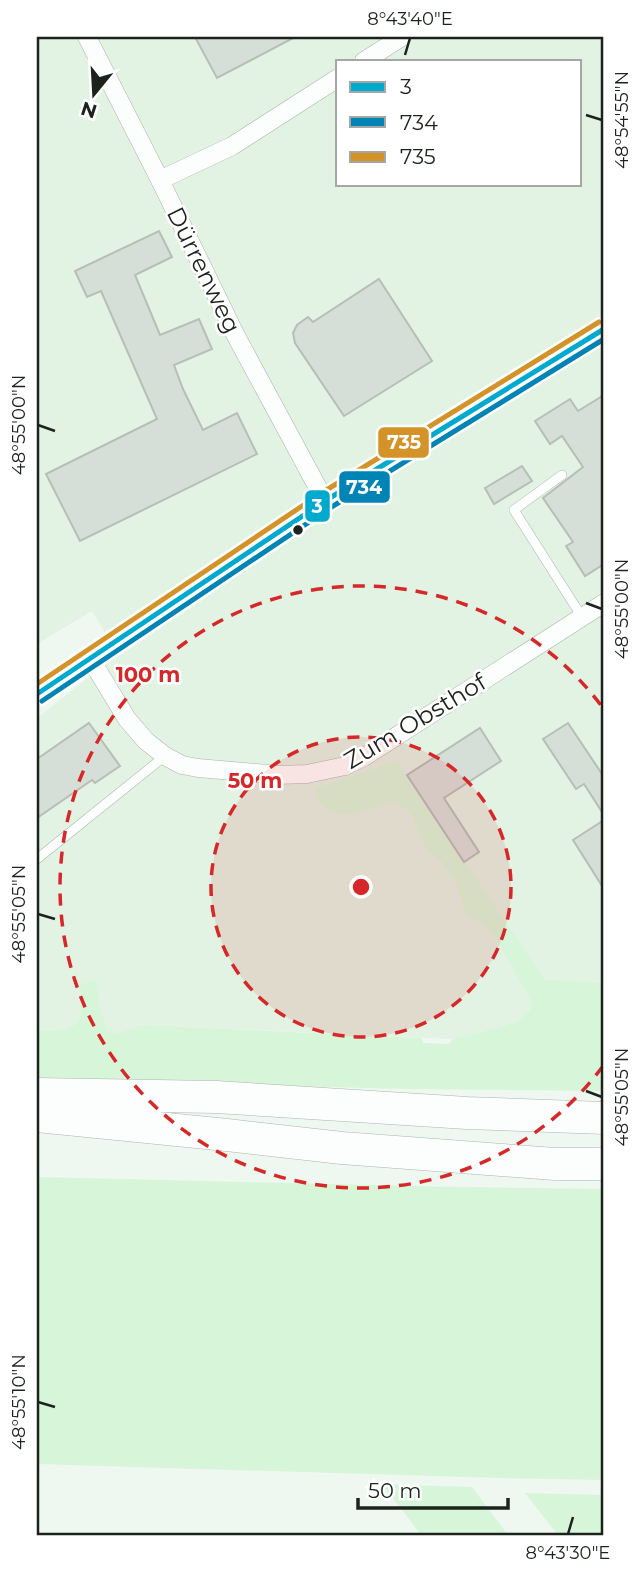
<svg xmlns="http://www.w3.org/2000/svg" width="641" height="1572" font-family="Montserrat,sans-serif">
  <rect width="100%" height="100%" fill="#eef8f0"/>
  <path fill="#e2f3e4" fill-rule="evenodd" d="M37 37H604V983L544 979 531 1001 530 1010 518 1021 499 1027 453 1039 144 1025 117 1033 107 1030 100 1006 96 980 80 984 82 999V1010L80 1021 73 1027 57 1031 37 1030V718L118 654 92 611 37 644ZM338 61H580V184H338Z"/>
  <g fill="#d7f6d9">
    <path d="M397 761 544 979 604 983V1091L405 1089 37 1079V1030C77 1032 87 1026 79 984L96 980 100 1006 107 1030 117 1033 144 1025 422 1038 423 1043 448 1044 453 1039 499 1027 518 1021 530 1010 531 1001 495 936 483 924 465 914C461 896 455 878 443 863 438 858 431 853 427 848 411 826 421 814 391 801 371 809 343 822 325 807 318 801 314 797 316 788Z"/>
    <polygon points="37,1177 459,1187 604,1189 604,1480 499,1478 37,1464"/>
    <polygon points="380,1484 472,1487 508,1535 421,1535 401,1508"/>
    <polygon points="525,1493 604,1495 604,1535 558,1535"/>
  </g>
  <g fill="#d6ded8" stroke="#b7beb8" stroke-width="2">
    <polygon points="195,37 295,37 217,78"/>
    <polygon points="159,231 172,257 135,275 160,335 199,319 212,349 174,365 183,389 203,430 237,413 257,454 80,541 46,474 157,419 101,291 87,297 75,271"/>
    <polygon points="379,279 432,361 344,416 295,343 293,333 297,325 308,317 313,322"/>
    <polygon points="604,395 604,564 585,576 566,546 573,542 543,498 583,467 562,436 550,444 535,421 570,399 578,411"/>
    <polygon points="522,466 532,481 494,504 485,488"/>
    <polygon points="89,723 120,766 95,783 92,780 37,818 37,759"/>
    <polygon points="568,723 604,777 604,815 584,784 576,789 543,739"/>
    <polygon points="480,728 501,761 444,798 479,852 464,862 407,775"/>
    <polygon points="604,820 604,889 573,840"/>
  </g>
  <g fill="none" stroke-linecap="round" stroke-linejoin="round">
    <defs>
      <g id="service">
        <polyline points="562,475 514,510 582,617"/>
        <polyline points="37,859 165,756"/>
      </g>
      <g id="minor">
        <polyline points="87,37 160,180 236,336 325,501"/>
        <polyline points="364,61 402,37"/>
        <polyline points="160,180 232,146 338,78"/>
        <polyline points="90,658 127,719 146,741 165,756 182,765 198,768 278,775 307,774 345,766 364,757 604,603"/>
      </g>
      <polyline id="tertiary" points="37,694 325,501 604,329"/>
      <g id="motorway">
        <polyline points="37,1094 216,1097 467,1113 604,1118"/>
        <polyline points="37,1116 227,1135 342,1148 555,1164 604,1164"/>
      </g>
    </defs>
    <use href="#service" stroke="#adb4ad" stroke-width="10"/>
    <use href="#minor" stroke="#adb4ad" stroke-width="19"/>
    <use href="#tertiary" stroke="#adb4ad" stroke-width="23"/>
    <use href="#motorway" stroke="#adb4ad" stroke-width="33"/>
    <use href="#service" stroke="#fcfefd" stroke-width="9"/>
    <use href="#minor" stroke="#fcfefd" stroke-width="18"/>
    <use href="#tertiary" stroke="#fcfefd" stroke-width="21"/>
    <use href="#motorway" stroke="#fcfefd" stroke-width="32"/>
    <defs>
      <polyline id="bus-1" points="37,694 325,501 604,329"/>
      <polyline id="bus-2" points="42,701 330,508 604,339"/>
      <polyline id="bus-3" points="37,684 320,494 599,322"/>
    </defs>
    <use href="#bus-1" stroke="#fff" stroke-width="10"/>
    <use href="#bus-2" stroke="#fff" stroke-width="10"/>
    <use href="#bus-3" stroke="#fff" stroke-width="10"/>
    <use href="#bus-1" stroke="#00a9ce" stroke-width="5"/>
    <use href="#bus-2" stroke="#0083b5" stroke-width="5"/>
    <use href="#bus-3" stroke="#d49328" stroke-width="5"/>
  </g>
  <path fill="none" stroke="#1c221c" stroke-width="2.5" d="M405 55 410 38M586 115 602 120M38 425 55 431M586 603 602 609M38 914 55 919M586 1091 602 1097M38 1402 55 1407M568 1534 573 1517"/>
  <circle cx="361" cy="887" r="150" fill="#d62828" fill-opacity=".12"/>
  <g fill="none" stroke="#d62828" stroke-width="3.5" stroke-dasharray="12 9">
    <circle cx="361" cy="887" r="150"/>
    <path d="M603 1066A301 301 0 1 1 603 708"/>
  </g>
  <circle fill="#1c221c" stroke="#fff" stroke-width="2.5" cx="298" cy="530" r="6"/>
  <g text-anchor="middle" dominant-baseline="central" stroke-width="5" stroke-linejoin="round" paint-order="stroke">
    <g font-size="24" fill="#1c221c" stroke="#fff">
      <text transform="translate(204 270) rotate(64)">Dürrenweg</text>
      <text transform="translate(415 721) rotate(-31)">Zum Obsthof</text>
    </g>
  </g>
  <circle cx="361" cy="887" r="10" fill="#d62828" stroke="#fff" stroke-width="3.5"/>
  <g font-size="21" text-anchor="middle" font-weight="bold" fill="#d62828" stroke="#fff" stroke-width="5" stroke-linejoin="round" paint-order="stroke">
    <text x="148" y="682">100 m</text>
    <text x="255" y="788">50 m</text>
  </g>
  <g stroke="#fff" stroke-width="2.5">
    <rect x="377" y="426" width="53" height="33" rx="7" fill="#d49328"/>
    <rect x="338" y="470" width="53" height="34" rx="7" fill="#0083b5"/>
    <rect x="304" y="489" width="27" height="34" rx="7" fill="#00a9ce"/>
  </g>
  <g font-size="19" text-anchor="middle" font-weight="bold" fill="#fff">
    <text x="404" y="449">735</text>
    <text x="364" y="494">734</text>
    <text x="317" y="513">3</text>
  </g>
  <rect width="641" height="1572" fill="none" stroke="#ffffff" stroke-width="77"/>
  <rect x="336" y="60" width="245" height="126" fill="#ffffff" stroke="#a4a7a4" stroke-width="2"/>
  <rect x="350" y="82" width="35" height="10" fill="#00a9ce" stroke="#a4a7a4" stroke-width="2"/>
  <text x="400" y="94" font-size="21" fill="#1c221c">3</text>
  <rect x="350" y="117" width="35" height="10" fill="#0083b5" stroke="#a4a7a4" stroke-width="2"/>
  <text x="400" y="130" font-size="21" fill="#1c221c">734</text>
  <rect x="350" y="152" width="35" height="10" fill="#d49328" stroke="#a4a7a4" stroke-width="2"/>
  <text x="400" y="164" font-size="21" fill="#1c221c">735</text>
  <g transform="translate(94 94) rotate(198)" stroke="#ffffff" stroke-width="5" paint-order="stroke">
  <path d="M0-5L12 26L0 18L-12 26Z" fill="#1c221c"/>
  <text y="-10" font-size="19" font-weight="bold" text-anchor="middle" fill="#1c221c">N</text>
  </g>
  <path d="M358 1498v10h150v-10" fill="none" stroke="#1c221c" stroke-width="3.5"/>
  <text x="368" y="1498" font-size="21" fill="#1c221c" stroke="#ffffff" stroke-width="5" paint-order="stroke">50 m</text>
  <rect x="38" y="38" width="564" height="1496" fill="none" stroke="#1c221c" stroke-width="2.5"/>
  <g font-size="18" text-anchor="middle" fill="#1c221c">
    <text x="410" y="25">8°43'40"E</text>
    <text transform="translate(622 120) rotate(-90)" y="6">48°54'55"N</text>
    <text transform="translate(19 425) rotate(-90)" y="6">48°55'00"N</text>
    <text transform="translate(622 609) rotate(-90)" y="6">48°55'00"N</text>
    <text transform="translate(19 914) rotate(-90)" y="6">48°55'05"N</text>
    <text transform="translate(622 1097) rotate(-90)" y="6">48°55'05"N</text>
    <text transform="translate(19 1402) rotate(-90)" y="6">48°55'10"N</text>
    <text x="568" y="1559">8°43'30"E</text>
  </g>
</svg>
